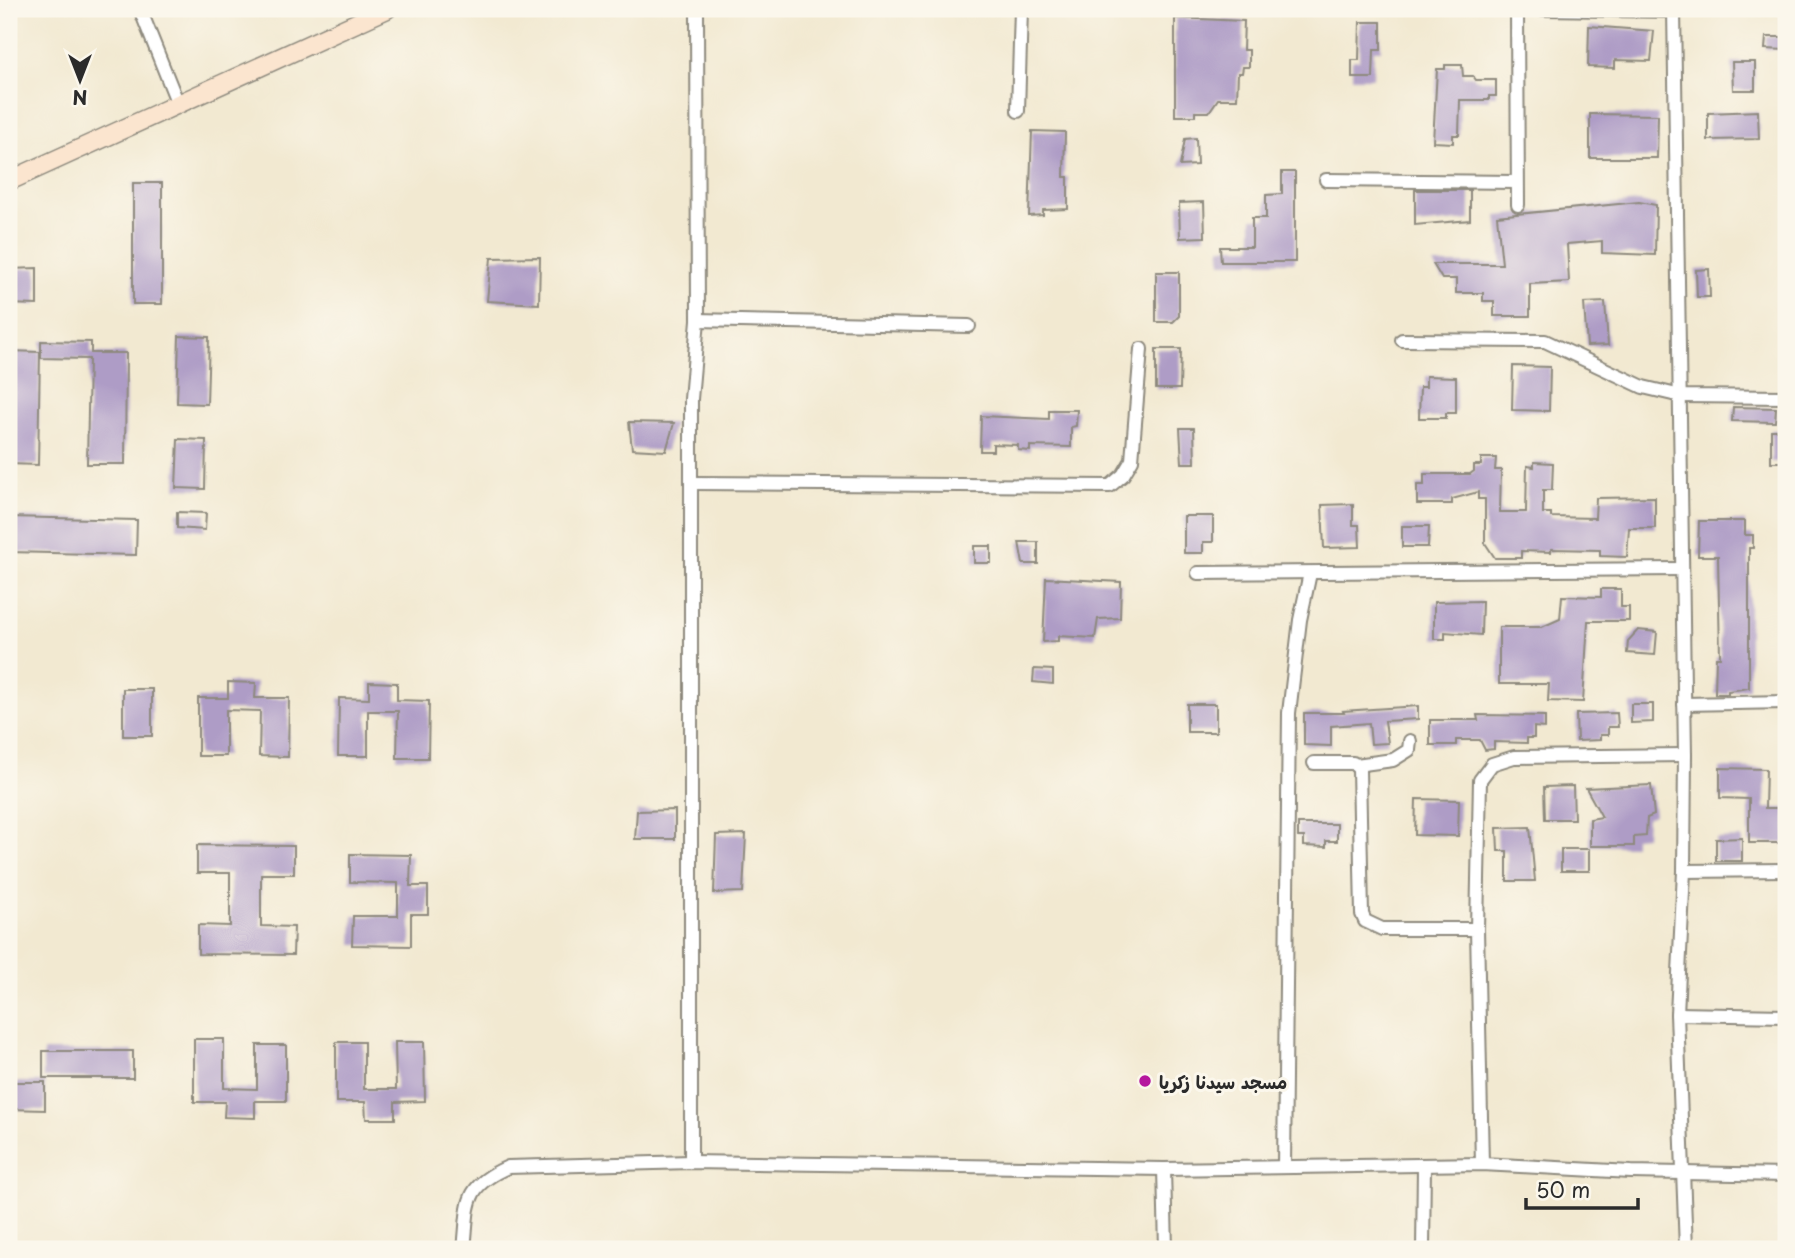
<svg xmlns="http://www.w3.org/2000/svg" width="1795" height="1258" font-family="'Playpen Sans','Playpen Sans Arabic',sans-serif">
  <rect width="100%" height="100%" fill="#fbf7ec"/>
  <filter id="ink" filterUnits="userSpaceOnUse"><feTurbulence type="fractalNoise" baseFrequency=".0143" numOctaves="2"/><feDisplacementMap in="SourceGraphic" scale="14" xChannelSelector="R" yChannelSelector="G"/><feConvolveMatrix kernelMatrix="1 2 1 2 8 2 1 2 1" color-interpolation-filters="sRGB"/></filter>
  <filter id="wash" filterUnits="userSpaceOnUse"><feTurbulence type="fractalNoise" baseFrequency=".00686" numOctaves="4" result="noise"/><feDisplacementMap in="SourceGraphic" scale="28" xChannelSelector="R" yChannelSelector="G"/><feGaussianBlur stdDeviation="1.57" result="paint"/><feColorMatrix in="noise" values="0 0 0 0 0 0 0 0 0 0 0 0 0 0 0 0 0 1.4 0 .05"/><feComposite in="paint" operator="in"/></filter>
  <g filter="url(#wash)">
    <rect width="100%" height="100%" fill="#f2e9d1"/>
    <g id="blocks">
      <g fill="#ae9cc6">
        <polygon points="1175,18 1244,21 1243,50 1249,50 1249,67 1243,67 1242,73 1238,73 1237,99 1218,99 1209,112 1195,112 1195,116 1175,116"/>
        <polygon points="1360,22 1381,22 1381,50 1374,50 1373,78 1352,78 1352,60 1359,60"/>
        <polygon points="1589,26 1654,31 1651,61 1615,60 1615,68 1588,67"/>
        <polygon points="1766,37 1786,37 1786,50 1765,49"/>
        <polygon points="1732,62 1755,62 1755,90 1733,90"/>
        <polygon points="1445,65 1462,65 1463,76 1473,76 1476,80 1496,80 1496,96 1489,96 1489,100 1460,100 1459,135 1453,135 1453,143 1433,142 1437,69 1445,69"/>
        <polygon points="1758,111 1759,139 1708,140 1708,113"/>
        <polygon points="1590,114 1658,115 1657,158 1590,158"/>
        <polygon points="1032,131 1065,132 1064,177 1068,177 1068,209 1043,210 1043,215 1029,216"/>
        <polygon points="1196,138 1197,165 1180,166 1185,139"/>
        <polygon points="1282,172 1295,172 1295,262 1221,262 1220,247 1252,247 1252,218 1266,218 1266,195 1282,194"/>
        <rect x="133" y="183" width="29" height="121"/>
        <polygon points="1415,190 1470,190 1470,220 1415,225"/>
        <polygon points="1204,202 1205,237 1180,238 1179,203"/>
        <polygon points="1639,202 1656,205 1655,255 1602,253 1602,241 1567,244 1569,282 1530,284 1530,316 1494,316 1494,301 1483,301 1483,293 1456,293 1456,279 1442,279 1433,264 1502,264 1497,216"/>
        <polygon points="540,257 539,304 487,301 491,258"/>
        <polygon points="37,268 37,305 9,304 9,269"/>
        <polygon points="1709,269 1710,297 1697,297 1696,270"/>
        <polygon points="1156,272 1179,272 1179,316 1173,322 1156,322"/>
        <polygon points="1605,302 1608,345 1587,346 1584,303"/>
        <polygon points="179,336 209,337 207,404 177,403"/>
        <polygon points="41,341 91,342 91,353 126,353 125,464 87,464 89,359 41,358"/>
        <polygon points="1156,349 1181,349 1180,389 1156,389"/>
        <polygon points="9,351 40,352 38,465 9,464"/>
        <polygon points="1513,366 1550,367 1549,411 1512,410"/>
        <polygon points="1426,376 1456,377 1456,413 1446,413 1446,418 1419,418 1420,387 1426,387"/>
        <polygon points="1733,407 1776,408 1775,422 1732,421"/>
        <polygon points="1049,410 1077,410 1076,426 1071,427 1071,447 1030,446 1030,451 1018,450 1018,445 993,444 993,451 980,451 981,416 1049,419"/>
        <polygon points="629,422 674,423 666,451 632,449"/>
        <polygon points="1180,428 1194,428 1195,463 1182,463"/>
        <rect x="1771" y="430" width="15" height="32"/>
        <polygon points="178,439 206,440 205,489 176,488"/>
        <polygon points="1481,458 1496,458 1495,470 1501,470 1500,512 1526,512 1527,466 1534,467 1534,462 1553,463 1552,490 1543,490 1543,513 1551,513 1551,517 1595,518 1596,498 1655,497 1655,528 1629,528 1627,557 1600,556 1600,550 1551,549 1551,552 1521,551 1521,558 1495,558 1485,543 1485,499 1478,499 1478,492 1452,499 1452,504 1417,504 1417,485 1424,485 1424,474 1470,474 1474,471 1474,465 1481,465"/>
        <polygon points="1353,504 1353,525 1359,525 1360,547 1324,548 1322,505"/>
        <polygon points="177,512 206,513 205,530 177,528"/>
        <polygon points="1184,516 1213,516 1213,542 1203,542 1203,553 1184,553"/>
        <polygon points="9,517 137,520 136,555 9,552"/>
        <polygon points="1699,521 1745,521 1745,535 1753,535 1753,548 1749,548 1749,688 1728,691 1728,694 1715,694 1716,657 1720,657 1718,556 1698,556"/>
        <polygon points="1402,526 1429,526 1428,547 1402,547"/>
        <polygon points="1019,542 1038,542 1038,564 1023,564"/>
        <rect x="974" y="546" width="17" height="17"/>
        <polygon points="1046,578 1121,582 1120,618 1098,619 1095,638 1058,636 1058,641 1043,642"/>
        <polygon points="1601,589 1621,589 1621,607 1629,607 1629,621 1588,621 1583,702 1548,701 1549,684 1499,684 1499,627 1542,627 1560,619 1562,596 1601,597"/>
        <polygon points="1482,601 1481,635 1445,632 1445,639 1434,639 1434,602"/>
        <polygon points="1638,630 1657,632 1655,655 1627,653 1628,641"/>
        <polygon points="1034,669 1053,670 1053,684 1033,682"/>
        <polygon points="228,682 256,683 255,698 289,698 288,757 259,756 260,711 226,710 226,756 198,756 198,698 228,698"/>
        <polygon points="369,682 397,683 397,700 429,701 428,758 397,758 398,711 368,711 368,756 338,756 339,698 369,699"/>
        <rect x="123" y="689" width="29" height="47"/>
        <rect x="1187" y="704" width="29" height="28"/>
        <polygon points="1631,704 1653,704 1653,722 1631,723"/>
        <polygon points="1418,706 1418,719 1385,721 1388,743 1371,744 1369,723 1331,726 1331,746 1304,745 1304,713 1344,713 1343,711"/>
        <polygon points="1617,713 1618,727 1608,727 1608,735 1600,735 1600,740 1577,741 1576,714"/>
        <polygon points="1477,715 1545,716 1545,728 1534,727 1534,738 1527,738 1527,743 1494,742 1494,749 1485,750 1480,740 1456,740 1456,745 1430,745 1430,720 1478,720"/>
        <polygon points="1720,768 1766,769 1765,808 1786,808 1786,843 1749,843 1749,799 1720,798"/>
        <polygon points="1651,785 1654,815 1647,818 1646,836 1634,837 1634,846 1590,846 1590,819 1602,817 1586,788"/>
        <polygon points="1573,786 1574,819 1545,819 1544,787"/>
        <polygon points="1416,799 1459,800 1458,836 1415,835"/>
        <polygon points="675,810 675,839 635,839 637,811"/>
        <polygon points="1298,824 1337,824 1337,841 1326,841 1326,847 1304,846 1304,837 1298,837"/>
        <polygon points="1530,827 1535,881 1507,881 1507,851 1498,851 1497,828"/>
        <polygon points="746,834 743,892 714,893 716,835"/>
        <polygon points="1742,838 1742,861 1716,861 1716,839"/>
        <polygon points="197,845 294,846 294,874 261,874 261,926 294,927 293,955 198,954 198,925 230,926 230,873 197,873"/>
        <rect x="1561" y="849" width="28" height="22"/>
        <polygon points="350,854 411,855 410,886 428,886 428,914 411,914 411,946 352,945 353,916 398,916 398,883 350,882"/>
        <polygon points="194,1039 224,1039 224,1088 257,1089 257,1045 286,1045 286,1101 255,1101 255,1118 224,1117 225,1102 194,1102"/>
        <polygon points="336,1042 364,1042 364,1089 396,1089 395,1042 424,1042 425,1101 395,1102 395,1119 366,1119 365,1102 336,1102"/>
        <rect x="43" y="1051" width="90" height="27"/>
        <polygon points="9,1082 45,1082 45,1110 9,1109"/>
      </g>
    </g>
  </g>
  <g filter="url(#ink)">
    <use href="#blocks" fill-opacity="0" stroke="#8e8a7e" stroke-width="2"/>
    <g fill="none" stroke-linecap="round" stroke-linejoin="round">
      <defs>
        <g id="street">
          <polyline points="140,9 178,104"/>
          <polyline points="1517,9 1518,205"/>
          <polyline points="1543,9 1675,11"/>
          <polyline points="1674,9 1685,755 1684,871 1677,1014 1686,1249"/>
          <polyline points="1018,111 1021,9"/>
          <polyline points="1326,180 1516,182"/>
          <polyline points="698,320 969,326"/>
          <polyline points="1402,340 1545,341 1643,387 1681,396 1786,397"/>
          <polyline points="691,483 1110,486 1123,475 1132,460 1141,349"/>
          <polyline points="1198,573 1682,569"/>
          <polyline points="1684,704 1786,702"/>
          <polyline points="1314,763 1353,763 1359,769 1362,914 1365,921 1382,929 1477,929"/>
          <polyline points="1356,765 1393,760 1409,750 1410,741"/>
          <polyline points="1684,871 1786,870"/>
          <polyline points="1677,1014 1786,1016"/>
          <polyline points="691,1162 691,399 698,320 697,9"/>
          <polyline points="1482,1164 1477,929 1480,780 1492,764 1514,757 1685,755"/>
          <polyline points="1284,1167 1289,713 1300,620 1310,573"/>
          <polyline points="1164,1169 1166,1249"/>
          <path d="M464 1249C469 1205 462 1187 508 1167L691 1162 1164 1169 1482 1164 1631 1172 1786 1175"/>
          <polyline points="1423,1249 1424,1167"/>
        </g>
        <polyline id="secondary" points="9,181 387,9"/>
      </defs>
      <use href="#street" stroke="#8e8a7e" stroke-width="16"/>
      <use href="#secondary" stroke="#8e8a7e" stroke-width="21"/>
      <use href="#street" stroke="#fff" stroke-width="12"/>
      <use href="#secondary" stroke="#fbe5cf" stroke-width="18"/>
    </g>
  </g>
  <circle fill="#b5179e" stroke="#fbf7ec" stroke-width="2.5" cx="1145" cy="1081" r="7"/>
  <g text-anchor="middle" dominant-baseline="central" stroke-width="6" stroke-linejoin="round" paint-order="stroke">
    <g font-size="18" font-weight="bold" fill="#2b2b2b" stroke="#fbf7ec" text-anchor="start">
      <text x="1159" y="1081">مسجد سيدنا زكريا</text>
    </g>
  </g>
  <rect width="1795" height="1258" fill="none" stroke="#fbf7ec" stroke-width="35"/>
  <g transform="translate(80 80) rotate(180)" stroke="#fbf7ec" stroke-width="5" paint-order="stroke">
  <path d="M0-5L12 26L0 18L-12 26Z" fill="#2b2b2b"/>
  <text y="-10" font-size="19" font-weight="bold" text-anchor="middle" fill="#2b2b2b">N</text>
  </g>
  <path d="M1526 1198v10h112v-10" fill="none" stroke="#2b2b2b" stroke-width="3.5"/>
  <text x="1536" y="1198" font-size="21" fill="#2b2b2b" stroke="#fbf7ec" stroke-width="5" paint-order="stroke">50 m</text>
</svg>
